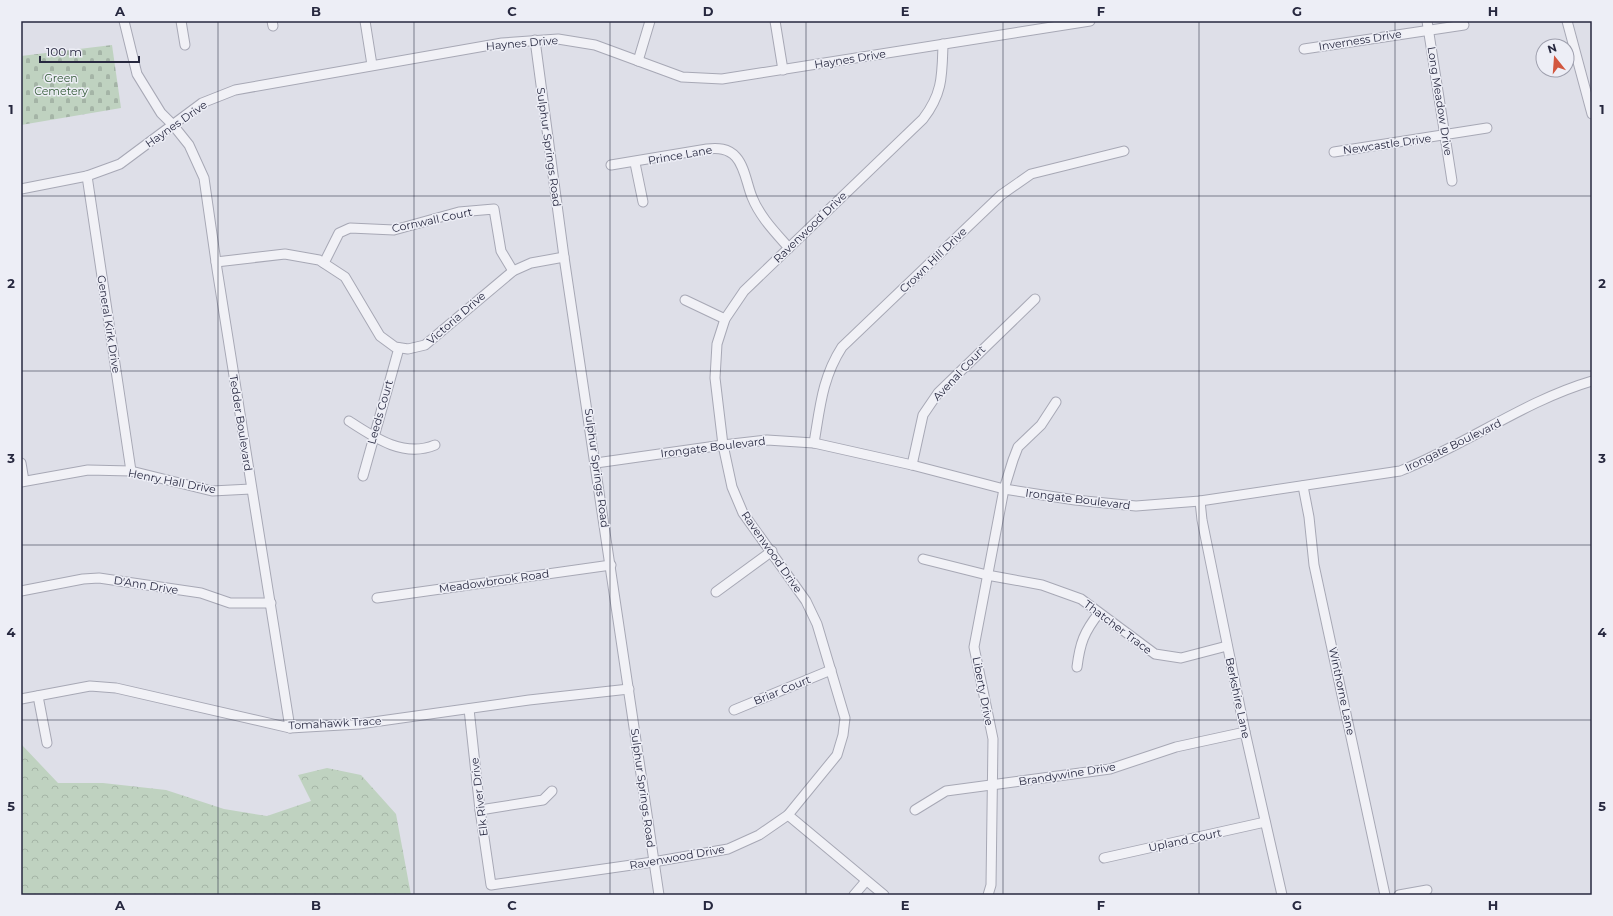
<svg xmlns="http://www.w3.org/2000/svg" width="1613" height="916" font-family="Montserrat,sans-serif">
  <defs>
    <pattern id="forest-crowns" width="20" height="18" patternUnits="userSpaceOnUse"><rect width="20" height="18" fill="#bfd2c0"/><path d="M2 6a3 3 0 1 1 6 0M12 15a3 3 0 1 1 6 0" fill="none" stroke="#a4b4a6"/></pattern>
    <pattern id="cemetery-stones" width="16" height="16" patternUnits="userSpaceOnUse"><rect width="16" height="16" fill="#bfd2c0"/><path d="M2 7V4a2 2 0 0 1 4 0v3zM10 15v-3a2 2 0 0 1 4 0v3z" fill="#a4b4a6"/></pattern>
  </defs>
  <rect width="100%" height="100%" fill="#dedfe8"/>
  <polygon fill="url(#forest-crowns)" points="22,745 58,783 103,783 166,790 224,809 267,816 311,801 298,775 327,768 361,775 396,814 411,895 21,895"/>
  <polygon fill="url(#cemetery-stones)" points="112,45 121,108 21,125 21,56"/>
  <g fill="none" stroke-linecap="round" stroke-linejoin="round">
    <defs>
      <g id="minor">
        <polyline points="124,21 137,74 161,113 173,125 189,145 204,178 217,269 290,728"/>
        <polyline points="181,21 185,45"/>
        <polyline points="272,21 273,26"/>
        <polyline points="365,21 372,65"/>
        <polyline points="775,21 783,70"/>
        <polyline points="1427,21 1452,181"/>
        <polyline points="1567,21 1592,114"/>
        <polyline points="535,40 564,257 659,895"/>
        <polyline points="1304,49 1464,25"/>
        <polyline points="638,61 650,21"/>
        <polyline points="1334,152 1487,128"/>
        <polyline points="635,163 643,202"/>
        <path d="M611 165 707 149C718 148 728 148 736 157 745 167 747 185 752 197 760 217 775 232 789 248"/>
        <polyline points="87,176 131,471"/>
        <polyline points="21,189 87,176 120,164 202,103 235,90 502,43 558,39 595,45 682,77 722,79 1090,21"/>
        <polyline points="216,262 285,254 319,260 345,277 380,336 395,347 408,349 425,345 513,271 531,263 564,257"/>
        <polyline points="324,263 339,233 350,228 394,230 459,212 494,209 501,251 513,271"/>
        <polyline points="685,300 725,319"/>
        <path d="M349 421C375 438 404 458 435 445"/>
        <path d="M814 443C820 408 822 378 842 347L1001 195 1031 174 1124 151"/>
        <polyline points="21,463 24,481"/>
        <path d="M596 463 723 445 767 440 814 443 912 465 1004 489 1075 500 1136 506 1200 501 1400 471C1466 445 1524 401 1592 381"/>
        <polyline points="912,465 923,415 938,393 1035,299"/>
        <polyline points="363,476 399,348"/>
        <polyline points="21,482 88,470 131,471 212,491 251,489"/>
        <polyline points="1303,486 1309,517 1314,565 1385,895"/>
        <polyline points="1200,501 1202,520 1245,732 1282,895"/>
        <polyline points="923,559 987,575 1042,585 1081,599 1155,654 1181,658 1227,646"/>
        <polyline points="21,591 83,579 99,578 201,593 230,603 271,603"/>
        <polyline points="716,592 772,551"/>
        <polyline points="377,598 611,565"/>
        <path d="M1077 667C1080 643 1084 632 1099 613"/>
        <polyline points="38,696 47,743"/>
        <polyline points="21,699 90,686 116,688 290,728 359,724 529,700 629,689"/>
        <path d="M469 709 480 810 491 885 653 862 728 849 759 835 788 815 837 755 843 735 845 718 817 624 806 601 743 513 732 487 723 445 715 378 717 344 725 319 744 291 923 119C943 93 942 75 943 44"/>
        <polyline points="734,710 831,670"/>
        <polyline points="480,810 543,800 552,791"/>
        <polyline points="915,810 946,791 1110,769 1176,747 1245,732"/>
        <polyline points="788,815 884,895"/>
        <polyline points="1104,858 1265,822"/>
        <polyline points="854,895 866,881"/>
        <polyline points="988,895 991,885 993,739 974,647 1004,489 1013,460 1018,447 1041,425 1056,402"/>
        <polyline points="1399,895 1427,890"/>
      </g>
    </defs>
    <use href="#minor" stroke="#a7a8b5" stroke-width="11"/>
    <use href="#minor" stroke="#f1f1f6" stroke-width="9"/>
  </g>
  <path fill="none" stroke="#27283f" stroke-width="1" stroke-opacity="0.55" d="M218 21V895M414 21V895M610 21V895M806 21V895M1003 21V895M1199 21V895M1395 21V895M21 196H1592M21 371H1592M21 545H1592M21 720H1592"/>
  <g text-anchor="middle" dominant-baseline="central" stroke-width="3" stroke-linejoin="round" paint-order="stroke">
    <g font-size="11" fill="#27283f" stroke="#edeef6">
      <text transform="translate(1360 40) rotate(-9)">Inverness Drive</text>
      <text transform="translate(522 43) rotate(-5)">Haynes Drive</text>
      <text transform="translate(850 59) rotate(-9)">Haynes Drive</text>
      <text transform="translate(1440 101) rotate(81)">Long Meadow Drive</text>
      <text transform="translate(176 124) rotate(-35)">Haynes Drive</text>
      <text transform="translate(1387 144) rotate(-8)">Newcastle Drive</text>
      <text transform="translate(549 147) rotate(82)">Sulphur Springs Road</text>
      <text transform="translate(680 155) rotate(-10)">Prince Lane</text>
      <text transform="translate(432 220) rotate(-12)">Cornwall Court</text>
      <text transform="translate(810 227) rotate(-44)">Ravenwood Drive</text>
      <text transform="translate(933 260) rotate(-44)">Crown Hill Drive</text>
      <text transform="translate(456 318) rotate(-41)">Victoria Drive</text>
      <text transform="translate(109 324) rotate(81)">General Kirk Drive</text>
      <text transform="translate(959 373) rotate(-47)">Avenal Court</text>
      <text transform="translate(380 412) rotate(-74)">Leeds Court</text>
      <text transform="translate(241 423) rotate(81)">Tedder Boulevard</text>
      <text transform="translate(1453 445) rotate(-26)">Irongate Boulevard</text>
      <text transform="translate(713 447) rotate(-7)">Irongate Boulevard</text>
      <text transform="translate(597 468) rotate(82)">Sulphur Springs Road</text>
      <text transform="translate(172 481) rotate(11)">Henry Hall Drive</text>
      <text transform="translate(1078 499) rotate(7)">Irongate Boulevard</text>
      <text transform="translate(772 552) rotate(55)">Ravenwood Drive</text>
      <text transform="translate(494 581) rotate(-8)">Meadowbrook Road</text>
      <text transform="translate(146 585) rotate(9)">D'Ann Drive</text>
      <text transform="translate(1118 627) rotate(37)">Thatcher Trace</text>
      <text transform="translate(782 690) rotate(-22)">Briar Court</text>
      <text transform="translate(983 691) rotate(79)">Liberty Drive</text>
      <text transform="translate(1342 691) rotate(78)">Winthorne Lane</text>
      <text transform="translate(1238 698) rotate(78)">Berkshire Lane</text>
      <text transform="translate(335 723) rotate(-3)">Tomahawk Trace</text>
      <text transform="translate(1067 774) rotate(-9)">Brandywine Drive</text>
      <text transform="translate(643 788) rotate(82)">Sulphur Springs Road</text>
      <text transform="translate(479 797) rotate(-97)">Elk River Drive</text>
      <text transform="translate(1185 840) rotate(-12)">Upland Court</text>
      <text transform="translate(677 857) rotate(-10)">Ravenwood Drive</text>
    </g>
    <g font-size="11" fill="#345b38" stroke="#edeef6">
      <text x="61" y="78">Green<tspan x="61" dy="13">Cemetery</tspan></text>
    </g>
  </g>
  <rect width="1613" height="916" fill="none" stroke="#edeef6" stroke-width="44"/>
  <g transform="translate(1555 58) rotate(343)"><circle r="19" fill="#edeef6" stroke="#9e9fad"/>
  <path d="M0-3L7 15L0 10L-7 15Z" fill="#d2563e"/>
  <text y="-6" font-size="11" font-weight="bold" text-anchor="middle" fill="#27283f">N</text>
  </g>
  <path d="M40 56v6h99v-6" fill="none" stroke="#27283f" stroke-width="2"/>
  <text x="46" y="56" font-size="12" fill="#27283f" stroke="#edeef6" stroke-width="3" paint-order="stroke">100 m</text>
  <rect x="22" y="22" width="1569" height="872" fill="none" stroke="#27283f" stroke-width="1.5"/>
  <g font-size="13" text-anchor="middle" font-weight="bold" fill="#27283f">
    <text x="120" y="16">A</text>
    <text x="316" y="16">B</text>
    <text x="512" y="16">C</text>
    <text x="708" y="16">D</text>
    <text x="905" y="16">E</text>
    <text x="1101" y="16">F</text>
    <text x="1297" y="16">G</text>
    <text x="1493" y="16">H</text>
    <text x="11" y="114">1</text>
    <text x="1602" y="114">1</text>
    <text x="11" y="288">2</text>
    <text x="1602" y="288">2</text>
    <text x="11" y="463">3</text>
    <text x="1602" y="463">3</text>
    <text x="11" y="637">4</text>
    <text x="1602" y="637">4</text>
    <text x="11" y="811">5</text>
    <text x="1602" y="811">5</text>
    <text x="120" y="910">A</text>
    <text x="316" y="910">B</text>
    <text x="512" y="910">C</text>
    <text x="708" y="910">D</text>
    <text x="905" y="910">E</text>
    <text x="1101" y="910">F</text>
    <text x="1297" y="910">G</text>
    <text x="1493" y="910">H</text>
  </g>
</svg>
